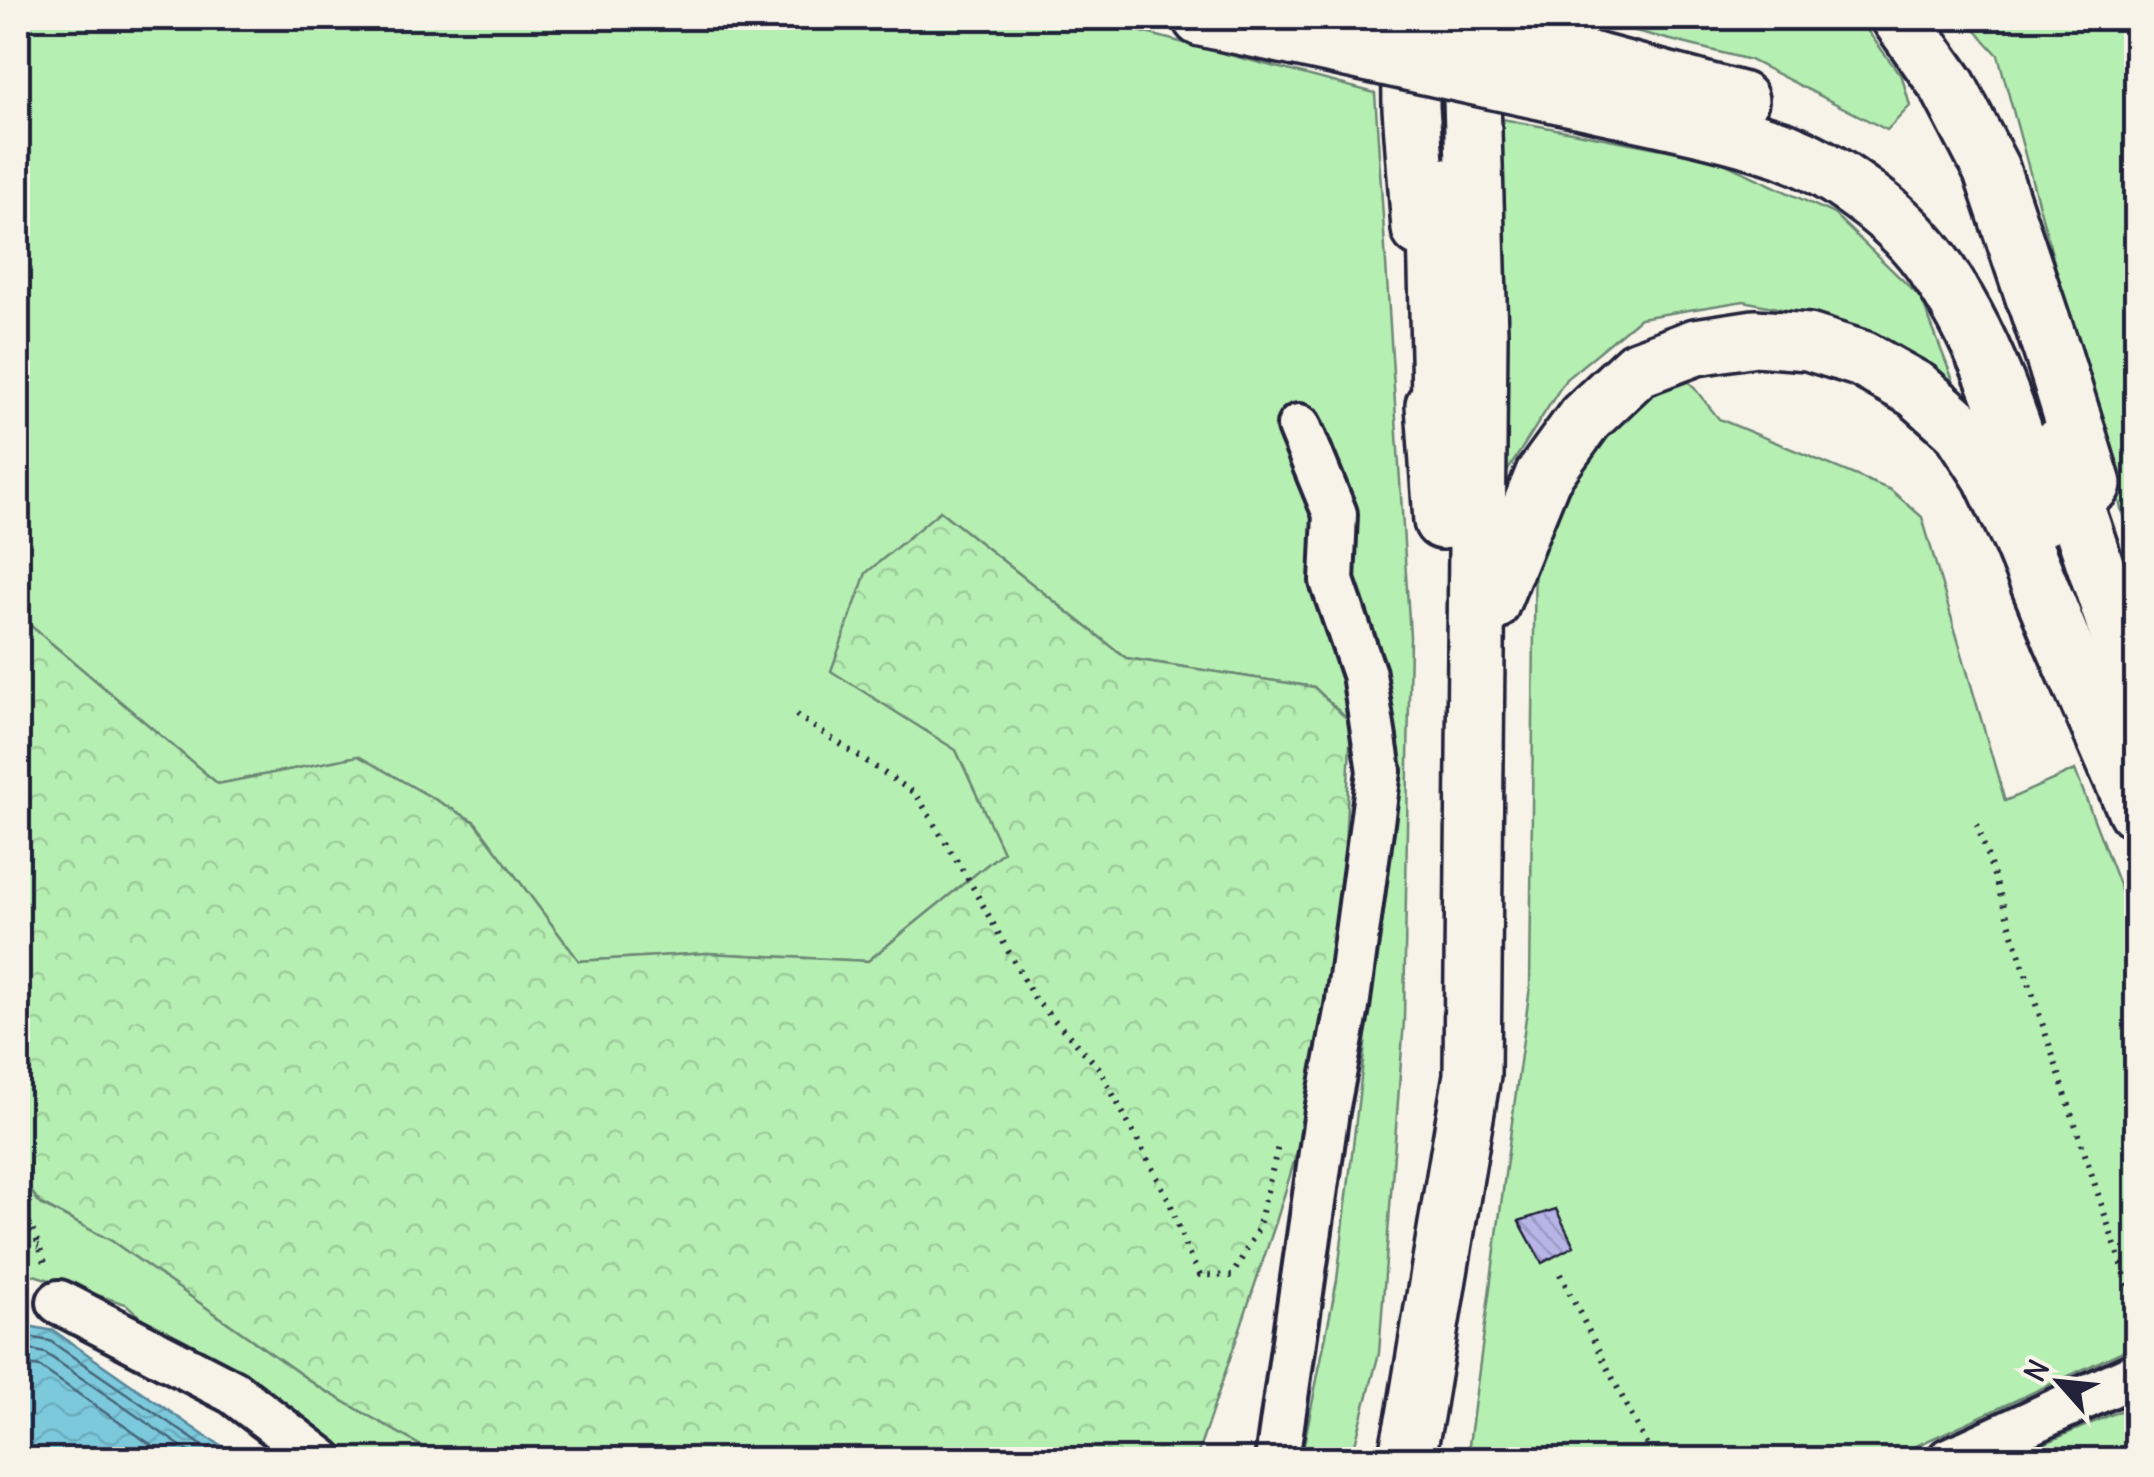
<svg xmlns="http://www.w3.org/2000/svg" width="2154" height="1477" font-family="Delius,sans-serif">
  <defs>
    <pattern id="forest-crowns" width="20" height="18" patternUnits="userSpaceOnUse" patternTransform="scale(2.5)"><rect width="20" height="18" fill="#b6efb2"/><path d="M2 6a3 3 0 1 1 6 0M12 15a3 3 0 1 1 6 0" fill="none" stroke="#9ccd9a"/></pattern>
    <pattern id="water-waves" width="16" height="10" patternUnits="userSpaceOnUse" patternTransform="scale(2.5)"><rect width="16" height="10" fill="#7cc9db"/><path d="M0 5q4-4 8 0t8 0" fill="none" stroke="#6bacbd"/></pattern>
    <pattern id="building-back-hatch" width="6" height="6" patternUnits="userSpaceOnUse" patternTransform="scale(2.5)"><rect width="6" height="6" fill="#b7b4e6"/><path d="M-1 5l2 2M0 0l6 6M5-1l2 2" fill="none" stroke="#9d9ac6"/></pattern>
  </defs>
  <rect width="100%" height="100%" fill="#f7f3e8"/>
  <filter id="ink" filterUnits="userSpaceOnUse"><feTurbulence type="fractalNoise" baseFrequency=".01" numOctaves="2"/><feDisplacementMap in="SourceGraphic" scale="20" xChannelSelector="R" yChannelSelector="G"/><feConvolveMatrix kernelMatrix="1 2 1 2 8 2 1 2 1" color-interpolation-filters="sRGB"/></filter>
  <g filter="url(#ink)">
    <g fill="#b6efb2" stroke="#6c8876" stroke-width="2.5">
      <polygon points="18,18 1089,18 1375,93 1410,636 1404,1021 1379,1353 1351,1459 1301,1459 1337,1280 1365,1045 1373,945 1351,723 1314,687 1126,658 940,511 832,671 956,750 1004,851 868,961 707,953 579,961 475,822 358,756 218,784 18,615"/>
      <polygon points="1584,18 1858,18 1902,77 1910,106 1887,130 1750,60"/>
      <polygon points="1964,18 2114,18 2126,33 2136,77 2136,536 2129,538 1998,55"/>
      <polygon points="1502,119 1715,159 1834,214 1921,298 1963,406 1917,358 1819,317 1744,301 1640,318 1566,379 1502,480"/>
      <polygon points="1687,379 1719,419 1891,490 1922,517 2005,801 2075,770 2136,929 2136,1345 1888,1459 1467,1460 1530,987 1535,541 1583,454 1636,404"/>
      <polygon points="18,1173 40,1204 112,1241 319,1387 444,1459 332,1459 199,1368 126,1304 18,1270"/>
      <polygon points="2136,1404 2136,1459 2008,1459"/>
    </g>
    <polygon fill="url(#forest-crowns)" stroke="#6c8876" stroke-width="2.5" points="940,511 1126,658 1314,687 1351,723 1342,909 1321,1071 1277,1219 1196,1459 444,1459 319,1387 112,1241 40,1203 18,1173 18,615 218,784 358,756 475,822 579,961 707,953 868,961 1003,852 956,750 831,671 866,573"/>
    <polygon fill="url(#water-waves)" stroke="#58869b" stroke-width="2.5" points="18,1324 54,1331 205,1436 245,1459 18,1459"/>
    <g fill="none" stroke-linecap="round" stroke-linejoin="round">
      <g stroke="#46657b" stroke-width="2.5">
        <polyline points="18,1335 50,1341 200,1444 225,1460"/>
        <polyline points="18,1347 45,1353 201,1460"/>
        <polyline points="18,1363 40,1367 173,1460"/>
      </g>
    </g>
    <polygon fill="url(#building-back-hatch)" stroke="#22223b" stroke-width="2.5" points="1556,1209 1574,1246 1542,1263 1519,1221"/>
    <g fill="none" stroke-linecap="round" stroke-linejoin="round">
      <defs>
        <g id="minor">
          <polyline points="59,1302 233,1392 322,1460"/>
          <polyline points="1277,1460 1327,1111 1347,1007 1379,771 1364,674 1332,581 1335,514 1299,426"/>
          <polyline points="1949,1460 2136,1374"/>
        </g>
        <g id="primary">
          <polyline points="1201,18 1296,38"/>
          <polyline points="1410,18 1411,108 1420,229"/>
          <polyline points="1900,18 1948,86 1991,169 2053,354 2093,484"/>
          <polyline points="1594,61 1740,100"/>
          <path d="M1591 102C1655 117 1721 129 1784 150 1810 160 1835 175 1857 191 1884 210 1910 233 1929 259 1985 334 2015 430 2042 518"/>
          <polyline points="1435,185 1441,439"/>
          <polyline points="1434,405 1442,521"/>
          <polyline points="2056,448 2136,687"/>
          <polyline points="1491,604 1543,476 1585,418 1637,369 1696,347 1755,338 1808,342 1862,359 1917,390 1960,428 1991,476 2022,542 2061,638 2136,810"/>
          <polyline points="1406,1460 1415,1416 1472,1075 1479,335 1470,30"/>
        </g>
      </defs>
      <use href="#minor" stroke="#22223b" stroke-width="50"/>
      <use href="#primary" stroke="#22223b" stroke-width="62"/>
      <g stroke="#22223b" stroke-width="6" stroke-dasharray="2.5 8" stroke-linecap="butt">
        <polyline points="796,715 916,794 974,889 1034,998 1099,1068 1169,1200 1188,1253 1200,1275 1232,1276 1258,1229 1278,1146"/>
        <polyline points="1977,824 2136,1310"/>
        <polyline points="18,1202 35,1235 47,1268"/>
        <polyline points="18,1238 39,1246"/>
        <polyline points="1560,1274 1654,1460"/>
      </g>
      <use href="#minor" stroke="#f7f3e8" stroke-width="42"/>
      <use href="#primary" stroke="#f7f3e8" stroke-width="55"/>
      <defs>
        <g id="primary-bridge">
          <polyline points="1394,18 1594,61"/>
          <polyline points="1296,38 1591,102"/>
        </g>
      </defs>
      <use href="#primary-bridge" stroke="#22223b" stroke-width="62" stroke-linecap="butt"/>
      <use href="#primary-bridge" stroke="#f7f3e8" stroke-width="55"/>
    </g>
  </g>
  <rect width="2154" height="1477" fill="none" stroke="#f7f3e8" stroke-width="60"/>
  <rect x="30" y="30" width="2094" height="1417" fill="none" stroke="#22223b" stroke-width="4" filter="url(#ink)"/>
  <g transform="translate(2059 1382) rotate(297)" stroke="#f7f3e8" stroke-width="8" paint-order="stroke">
  <path d="M0-8L18 38L0 25L-18 38Z" fill="#22223b"/>
  <text y="-15" font-size="28" font-weight="bold" text-anchor="middle" fill="#22223b">N</text>
  </g>
</svg>
